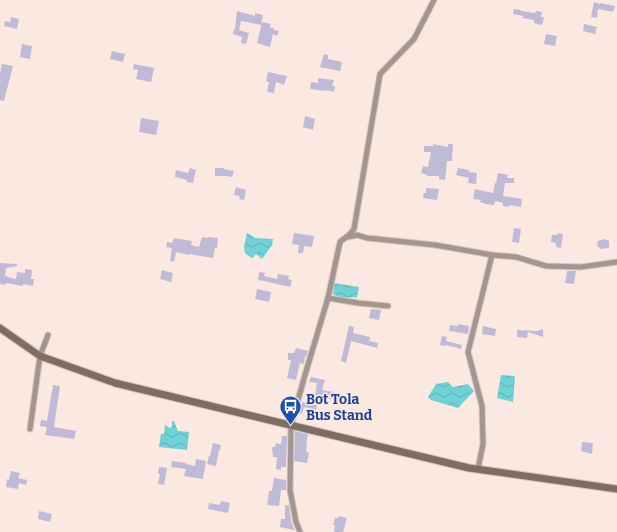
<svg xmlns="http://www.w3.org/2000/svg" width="617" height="532" font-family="Bitter,serif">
  <defs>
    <pattern id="water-waves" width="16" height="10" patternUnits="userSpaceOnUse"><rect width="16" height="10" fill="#6dd1d5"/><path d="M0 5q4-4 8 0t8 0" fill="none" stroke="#5eb2b6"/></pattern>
  </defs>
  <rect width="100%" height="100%" fill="#fbe8e0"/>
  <g fill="url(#water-waves)">
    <polygon points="247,233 255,238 273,239 272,245 262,259 256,254 252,258 245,253 244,247"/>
    <path d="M334 283 359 287 357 298 355 297C348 298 339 298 333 294Z"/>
    <polygon points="501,375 515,376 513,402 497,398"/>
    <polygon points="448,382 453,387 468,384 474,391 458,408 431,400 428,397 436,384"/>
    <polygon points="172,421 174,421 178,431 189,432 187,450 159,447 161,434 164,434 165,425 167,426 169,428 172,427"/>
  </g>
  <g fill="#bfbbd7">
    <polygon points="594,2 600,4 600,3 615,6 613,12 598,9 597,18 591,17"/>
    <polygon points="514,9 521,10 521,11 535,13 536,11 542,12 541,17 544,17 542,25 534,23 534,20 522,18 523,16 513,14"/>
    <polygon points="237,11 255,16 255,13 263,15 261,25 241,21 239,30 249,33 246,44 241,43 242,37 233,34 234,29 235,29"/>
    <polygon points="11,17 19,19 17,29 4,26 5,21 10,22"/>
    <polygon points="262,22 271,24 270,28 274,28 274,30 279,31 277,36 273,34 270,47 257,43"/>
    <polygon points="584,24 597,27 595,34 583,31"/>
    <polygon points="546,34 557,36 555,46 544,44"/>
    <polygon points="22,44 32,46 30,59 20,57"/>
    <polygon points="112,51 125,54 123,62 110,59"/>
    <polygon points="324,54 328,55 328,59 342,62 340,71 320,67"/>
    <polygon points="2,64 13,66 4,101 0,100 0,73"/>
    <polygon points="134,64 154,68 151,82 136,79 138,70 133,69"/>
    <polygon points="268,72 287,76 284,85 276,82 274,93 267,92 269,82 266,81"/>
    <polygon points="318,78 334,80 332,86 335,86 334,92 325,90 325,91 310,89 311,82 318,83"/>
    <polygon points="305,116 315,119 313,130 303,127"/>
    <polygon points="141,118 159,121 156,135 139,132"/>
    <polygon points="433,144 448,147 448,144 453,144 452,161 447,161 445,180 439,179 439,176 427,176 427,175 421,173 423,166 428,167 431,152 424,152 424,146 433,146"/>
    <polygon points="190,168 196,170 193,183 186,182 187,180 175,177 176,170 188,173"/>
    <polygon points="215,168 224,168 224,169 234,171 232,177 226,176 215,176"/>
    <polygon points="458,168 469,170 469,172 477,173 476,184 468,183 469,178 456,175"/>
    <polygon points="498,173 508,175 507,178 514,178 514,183 505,183 503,196 522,199 521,207 509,205 509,207 503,206 503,203 495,201 494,205 486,204 480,202 481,200 473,199 475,189 493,193 495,183 496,183"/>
    <polygon points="236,187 246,190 244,200 239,199 240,196 234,195"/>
    <polygon points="426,188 439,189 437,200 423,198 424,193 426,193"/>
    <polygon points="514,228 521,229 519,243 512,242"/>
    <polygon points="294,233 314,236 312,247 304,246 303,253 298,253 299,245 292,244"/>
    <polygon points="558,233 563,234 561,248 556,247 556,243 551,242 552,235 557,235"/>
    <polygon points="202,237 208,238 208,237 218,238 217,248 215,248 213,258 189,254 189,255 176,252 174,262 170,261 172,248 166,247 167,242 172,243 174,238 192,241 191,245 199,247"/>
    <polygon points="604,239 609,241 609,248 601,249 597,246 598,241"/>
    <polygon points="0,263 17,264 17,266 6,268 5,276 7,276 7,277 16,279 17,272 25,273 25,269 32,270 31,279 34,279 33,286 23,284 23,286 6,283 5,285 0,284"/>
    <polygon points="162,270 173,273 171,282 160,279"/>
    <polygon points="567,271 576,271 574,284 565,283"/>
    <polygon points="259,272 265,273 264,276 277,279 278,274 289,276 288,279 292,280 290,287 264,281 258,280"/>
    <polygon points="257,289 271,292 269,302 255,299"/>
    <polygon points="371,309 381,310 379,320 369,318"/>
    <polygon points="458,324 469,326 468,334 449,331 450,325 458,326"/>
    <polygon points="349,326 354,327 353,333 370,337 369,341 378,343 377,348 351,341 346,363 341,361"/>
    <polygon points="483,326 496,329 495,336 482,334"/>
    <polygon points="543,329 543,337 528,332 527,338 517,337 517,330 537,331"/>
    <polygon points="442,336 447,337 446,341 462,345 461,349 446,345 445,346 440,345"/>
    <polygon points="296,348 308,351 306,357 305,356 304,364 300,363 296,380 287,378 291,360 288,360 288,353 294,353"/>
    <polygon points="311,377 325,380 322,390 334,392 333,399 315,397 317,383 309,382"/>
    <polygon points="53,385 60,386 54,427 76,431 74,439 45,435 47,427 40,426 41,420 47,421"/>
    <polygon points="302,402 317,405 316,410 304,407 302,414 299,413"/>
    <polygon points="295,431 308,434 306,443 307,443 306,452 309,452 307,463 294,461"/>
    <polygon points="282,436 287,436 286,467 281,467 281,470 276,469 277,457 273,457 272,447 275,447 276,443 281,444"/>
    <polygon points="582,442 593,443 592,454 581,451"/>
    <polygon points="213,443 221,445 220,450 219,450 216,466 207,464 209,456 210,456"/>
    <polygon points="196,459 206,461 203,479 184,476 186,469 171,467 172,461 186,463 186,464 195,466"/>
    <polygon points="159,467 167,468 164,485 158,484 160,474 158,474"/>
    <polygon points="11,471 20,473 18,478 27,480 26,485 19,483 18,489 6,487 7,479 9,480"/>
    <polygon points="274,478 286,480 286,490 281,490 279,506 267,505 269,491 272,491"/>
    <polygon points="221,501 230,503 228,513 208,509 209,503 220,505"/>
    <polygon points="285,505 289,505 291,520 294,530 280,527 281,519 285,519"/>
    <polygon points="39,511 52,514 50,522 38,519"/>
    <polygon points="339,516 347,518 343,532 334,532 335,525 333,525 335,518 338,518"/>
  </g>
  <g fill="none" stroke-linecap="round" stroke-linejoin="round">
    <defs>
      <g id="street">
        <polyline points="348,237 357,235 367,238 435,245 492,255 516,257 546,266 581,267 617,262"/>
        <polyline points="328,298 358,303 388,306"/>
        <polyline points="30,429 40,356 48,335"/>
        <polyline points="478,469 483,444 482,406 468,352 492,255"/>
        <path d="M300 532 296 522 290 490 291 425 305 375 328 298 340 242C345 237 349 237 354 229L380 74 414 39 434 0"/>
      </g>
      <polyline id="secondary" points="0,328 40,356 115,383 469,468 617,489"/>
    </defs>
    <use href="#street" stroke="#d7c5be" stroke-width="7"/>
    <use href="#secondary" stroke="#d7c5be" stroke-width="9"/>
    <use href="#street" stroke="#a39691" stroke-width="5"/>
    <use href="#secondary" stroke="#7f6d65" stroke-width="7"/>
  </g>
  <defs>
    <symbol id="bus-pin" viewBox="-11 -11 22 30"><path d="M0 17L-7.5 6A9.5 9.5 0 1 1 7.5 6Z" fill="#1a4fb4" stroke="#fbe8e0"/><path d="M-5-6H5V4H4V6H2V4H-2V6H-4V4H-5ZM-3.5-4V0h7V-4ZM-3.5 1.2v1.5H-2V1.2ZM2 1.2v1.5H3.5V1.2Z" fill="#fff"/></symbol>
  </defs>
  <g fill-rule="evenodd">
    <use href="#bus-pin" x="278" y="394" width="25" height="34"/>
  </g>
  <g text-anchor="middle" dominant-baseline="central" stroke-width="3" stroke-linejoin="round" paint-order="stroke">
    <g font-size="14" font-weight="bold" fill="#164399" stroke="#fbe8e0" text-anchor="start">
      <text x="306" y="399">Bot Tola<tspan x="306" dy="16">Bus Stand</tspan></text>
    </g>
  </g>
</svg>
